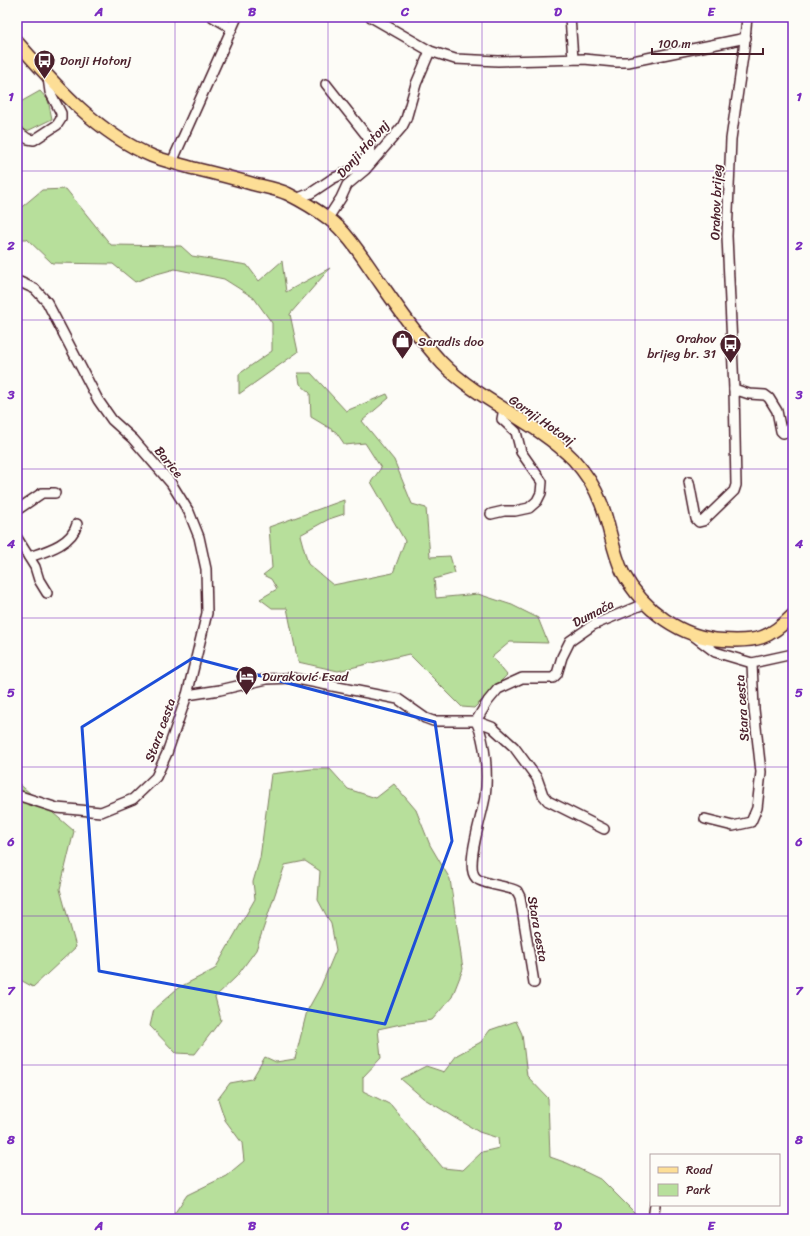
<svg xmlns="http://www.w3.org/2000/svg" width="810" height="1236" font-family="Sriracha,sans-serif">
  <rect width="100%" height="100%" fill="#fdfcf7"/>
  <filter id="ink" filterUnits="userSpaceOnUse"><feTurbulence type="fractalNoise" baseFrequency=".025" numOctaves="2"/><feDisplacementMap in="SourceGraphic" scale="8" xChannelSelector="R" yChannelSelector="G"/><feConvolveMatrix kernelMatrix="1 2 1 2 8 2 1 2 1" color-interpolation-filters="sRGB"/></filter>
  <g filter="url(#ink)">
    <g fill="#b7df9b" stroke="#807f63">
      <polygon points="40,91 48,100 52,119 17,136 17,104"/>
      <polygon points="66,189 111,245 181,246 192,256 247,265 259,281 282,261 286,292 330,268 290,314 298,352 239,394 239,374 272,351 272,323 254,298 224,279 175,269 153,275 135,282 113,264 52,263 27,239 17,239 17,211 42,190"/>
      <polygon points="298,373 311,373 346,411 387,394 389,398 362,421 394,460 412,504 426,508 430,557 450,556 455,573 434,579 436,598 478,594 512,605 538,618 548,643 510,642 492,657 507,675 474,708 462,707 409,654 338,671 298,662 287,608 272,608 260,599 277,589 271,579 263,575 272,568 269,527 344,500 344,514 329,519 300,535 308,564 333,585 393,573 405,541 371,482 381,468 365,443 345,445 336,432 311,417 310,393 300,384"/>
      <polygon points="312,769 330,769 348,789 376,798 394,784 416,810 430,845 450,879 463,969 452,997 432,1020 401,1024 378,1029 381,1058 363,1077 363,1091 391,1105 443,1168 463,1170 482,1152 499,1148 498,1138 479,1132 423,1098 401,1079 426,1066 444,1072 457,1055 481,1042 490,1030 516,1021 522,1034 527,1076 548,1098 550,1157 567,1163 602,1180 641,1219 174,1219 174,1214 187,1195 226,1176 244,1161 242,1143 225,1120 218,1099 230,1083 252,1079 265,1057 276,1062 295,1059 307,1011 321,986 336,950 331,924 318,900 320,871 305,861 285,865 256,950 237,976 215,997 221,1020 195,1054 176,1053 150,1026 154,1009 178,988 215,969 255,899 253,882 260,858 271,774"/>
      <polygon points="17,782 74,831 60,889 76,947 33,987 17,978"/>
    </g>
    <g fill="none" stroke-linecap="round" stroke-linejoin="round">
      <defs>
        <g id="minor">
          <polyline points="213,17 232,28"/>
          <polyline points="371,17 430,51 455,59 498,61 584,59 615,62 628,62 746,38"/>
          <polyline points="570,17 573,59"/>
          <polyline points="17,131 28,139 34,140 57,125 61,119 61,113 50,92 48,78"/>
          <polyline points="172,162 237,17"/>
          <polyline points="296,199 311,193 332,179 356,168 370,153 369,142 367,136 326,84"/>
          <polyline points="328,218 341,198 347,185 365,170 402,127 406,119 416,84 430,51"/>
          <polyline points="17,282 20,282 35,289 47,302 98,400 112,420 133,439 171,483 189,512 199,537 206,569 207,613 187,695"/>
          <path d="M734 389 749 394 765 395 769 398 777 411 781 431 783 433C790 432 791 424 793 418"/>
          <polyline points="689,482 696,519 699,522 703,521 734,491 736,485 734,389 727,236 731,139 744,49 747,17"/>
          <polyline points="17,510 42,493 55,493"/>
          <polyline points="491,514 504,511 515,511 529,508 537,501 541,493 542,482 521,452 516,432 502,419 504,409"/>
          <polyline points="17,538 35,567 39,580 47,593"/>
          <path d="M29 557C47 551 72 544 77 524"/>
          <polyline points="695,637 715,652 752,663 793,654"/>
          <polyline points="17,795 57,808 101,812 133,799 156,777 167,753 187,695 220,690 267,679 292,678 398,699 425,718 433,721 476,721 492,727 514,747 537,778 543,795 548,801 604,829"/>
          <polyline points="705,819 733,826 751,822 757,808 761,772 754,709 752,663"/>
          <path d="M534 983 520 897 517 891C507 886 482 884 476 878 464 867 483 813 485 797 488 775 486 742 476 721L488 701 498 689 522 678H553L557 674 562 657 570 641 593 625 646 603"/>
          <polyline points="653,1219 655,1205"/>
        </g>
        <path id="major" d="M17 42C56 86 97 133 152 156 165 161 179 164 192 168 213 173 233 178 253 184 265 187 278 189 288 194 302 201 317 210 329 219 346 231 363 258 375 275 396 305 417 336 442 363 480 402 534 420 573 459 584 471 595 487 601 503 610 525 612 551 623 573 643 610 681 638 723 640 757 642 769 639 793 615"/>
      </defs>
      <use href="#minor" stroke="#4a1f2b" stroke-width="12"/>
      <use href="#major" stroke="#4a1f2b" stroke-width="15"/>
      <use href="#minor" stroke="#fdfcf7" stroke-width="9"/>
      <use href="#major" stroke="#fdde96" stroke-width="12"/>
    </g>
  </g>
  <path fill="none" stroke="#1d4ed8" stroke-width="3" stroke-linejoin="round" d="M193 658 435 722 452 841 385 1024 99 971 82 727Z"/>
  <path fill="none" stroke="#7b2cbf" stroke-width="1" stroke-opacity="0.55" d="M175 17V1219M328 17V1219M482 17V1219M635 17V1219M17 171H793M17 320H793M17 469H793M17 618H793M17 767H793M17 916H793M17 1065H793"/>
  <defs>
    <symbol id="bus-pin" viewBox="-11 -11 22 30"><path d="M0 17L-7.5 6A9.5 9.5 0 1 1 7.5 6Z" fill="#4a1f2b" stroke="#fdfcf7"/><path d="M-5-6H5V4H4V6H2V4H-2V6H-4V4H-5ZM-3.5-4V0h7V-4ZM-3.5 1.2v1.5H-2V1.2ZM2 1.2v1.5H3.5V1.2Z" fill="#fff"/></symbol>
    <symbol id="shop-pin" viewBox="-11 -11 22 30"><path d="M0 17L-7.5 6A9.5 9.5 0 1 1 7.5 6Z" fill="#4a1f2b" stroke="#fdfcf7"/><path d="M-5-2.5h2.3a2.7 3.5 0 0 1 5.4 0H5L5.5 6h-11ZM-1.5-2.5h3a1.5 2.3 0 0 0-3 0Z" fill="#fff"/></symbol>
    <symbol id="hotel-pin" viewBox="-11 -11 22 30"><path d="M0 17L-7.5 6A9.5 9.5 0 1 1 7.5 6Z" fill="#4a1f2b" stroke="#fdfcf7"/><path d="M-6-4.5h1.5V1H6V5H4.5V3h-9V5H-6ZM-4 0a1.8 1.8 0 1 1 3.6 0ZM.5 0V-2.5h3Q6-2.5 6 0Z" fill="#fff"/></symbol>
  </defs>
  <g fill-rule="evenodd">
    <use href="#bus-pin" x="32" y="48" width="25" height="34"/>
    <use href="#shop-pin" x="390" y="328" width="25" height="34"/>
    <use href="#bus-pin" x="718" y="332" width="25" height="34"/>
    <use href="#hotel-pin" x="234" y="664" width="25" height="34"/>
  </g>
  <g text-anchor="middle" dominant-baseline="central" stroke-width="3.5" stroke-linejoin="round" paint-order="stroke">
    <g font-size="13" fill="#4a1f2b" stroke="#fdfcf7" text-anchor="start">
      <text x="60" y="60">Donji Hotonj</text>
      <text x="716" y="338" text-anchor="end">Orahov<tspan x="716" dy="15">brijeg br. 31</tspan></text>
      <text x="418" y="341">Saradis doo</text>
      <text x="262" y="676">Duraković Esad</text>
    </g>
    <g font-size="13" fill="#4a1f2b" stroke="#fdfcf7">
      <text transform="translate(363 149) rotate(-48)">Donji Hotonj</text>
      <text transform="translate(716 202) rotate(-88)">Orahov brijeg</text>
      <text transform="translate(542 420) rotate(35)">Gornji Hotonj</text>
      <text transform="translate(169 462) rotate(51)">Barice</text>
      <text transform="translate(593 613) rotate(-28)">Dumača</text>
      <text transform="translate(742 708) rotate(-94)">Stara cesta</text>
      <text transform="translate(160 730) rotate(-70)">Stara cesta</text>
      <text transform="translate(538 929) rotate(80)">Stara cesta</text>
    </g>
  </g>
  <rect width="810" height="1236" fill="none" stroke="#fdfcf7" stroke-width="44"/>
  <rect x="650" y="1154" width="130" height="52" fill="#fdfcf7" stroke="#b5a4a5"/>
  <rect x="658" y="1167" width="20" height="6" fill="#fdde96" stroke="#b5a4a5"/>
  <text x="686" y="1174" font-size="12" fill="#4a1f2b">Road</text>
  <rect x="658" y="1184" width="20" height="12" fill="#b7df9b" stroke="#b5a4a5"/>
  <text x="686" y="1194" font-size="12" fill="#4a1f2b">Park</text>
  <path d="M652 48v6h111v-6" fill="none" stroke="#4a1f2b" stroke-width="2"/>
  <text x="658" y="48" font-size="12" fill="#4a1f2b" stroke="#fdfcf7" stroke-width="3" paint-order="stroke">100 m</text>
  <rect x="22" y="22" width="766" height="1192" fill="none" stroke="#7b2cbf" stroke-width="1.5"/>
  <g font-size="13" text-anchor="middle" font-weight="bold" fill="#7b2cbf">
    <text x="99" y="16">A</text>
    <text x="252" y="16">B</text>
    <text x="405" y="16">C</text>
    <text x="558" y="16">D</text>
    <text x="711" y="16">E</text>
    <text x="11" y="101">1</text>
    <text x="799" y="101">1</text>
    <text x="11" y="250">2</text>
    <text x="799" y="250">2</text>
    <text x="11" y="399">3</text>
    <text x="799" y="399">3</text>
    <text x="11" y="548">4</text>
    <text x="799" y="548">4</text>
    <text x="11" y="697">5</text>
    <text x="799" y="697">5</text>
    <text x="11" y="846">6</text>
    <text x="799" y="846">6</text>
    <text x="11" y="995">7</text>
    <text x="799" y="995">7</text>
    <text x="11" y="1144">8</text>
    <text x="799" y="1144">8</text>
    <text x="99" y="1230">A</text>
    <text x="252" y="1230">B</text>
    <text x="405" y="1230">C</text>
    <text x="558" y="1230">D</text>
    <text x="711" y="1230">E</text>
  </g>
</svg>
